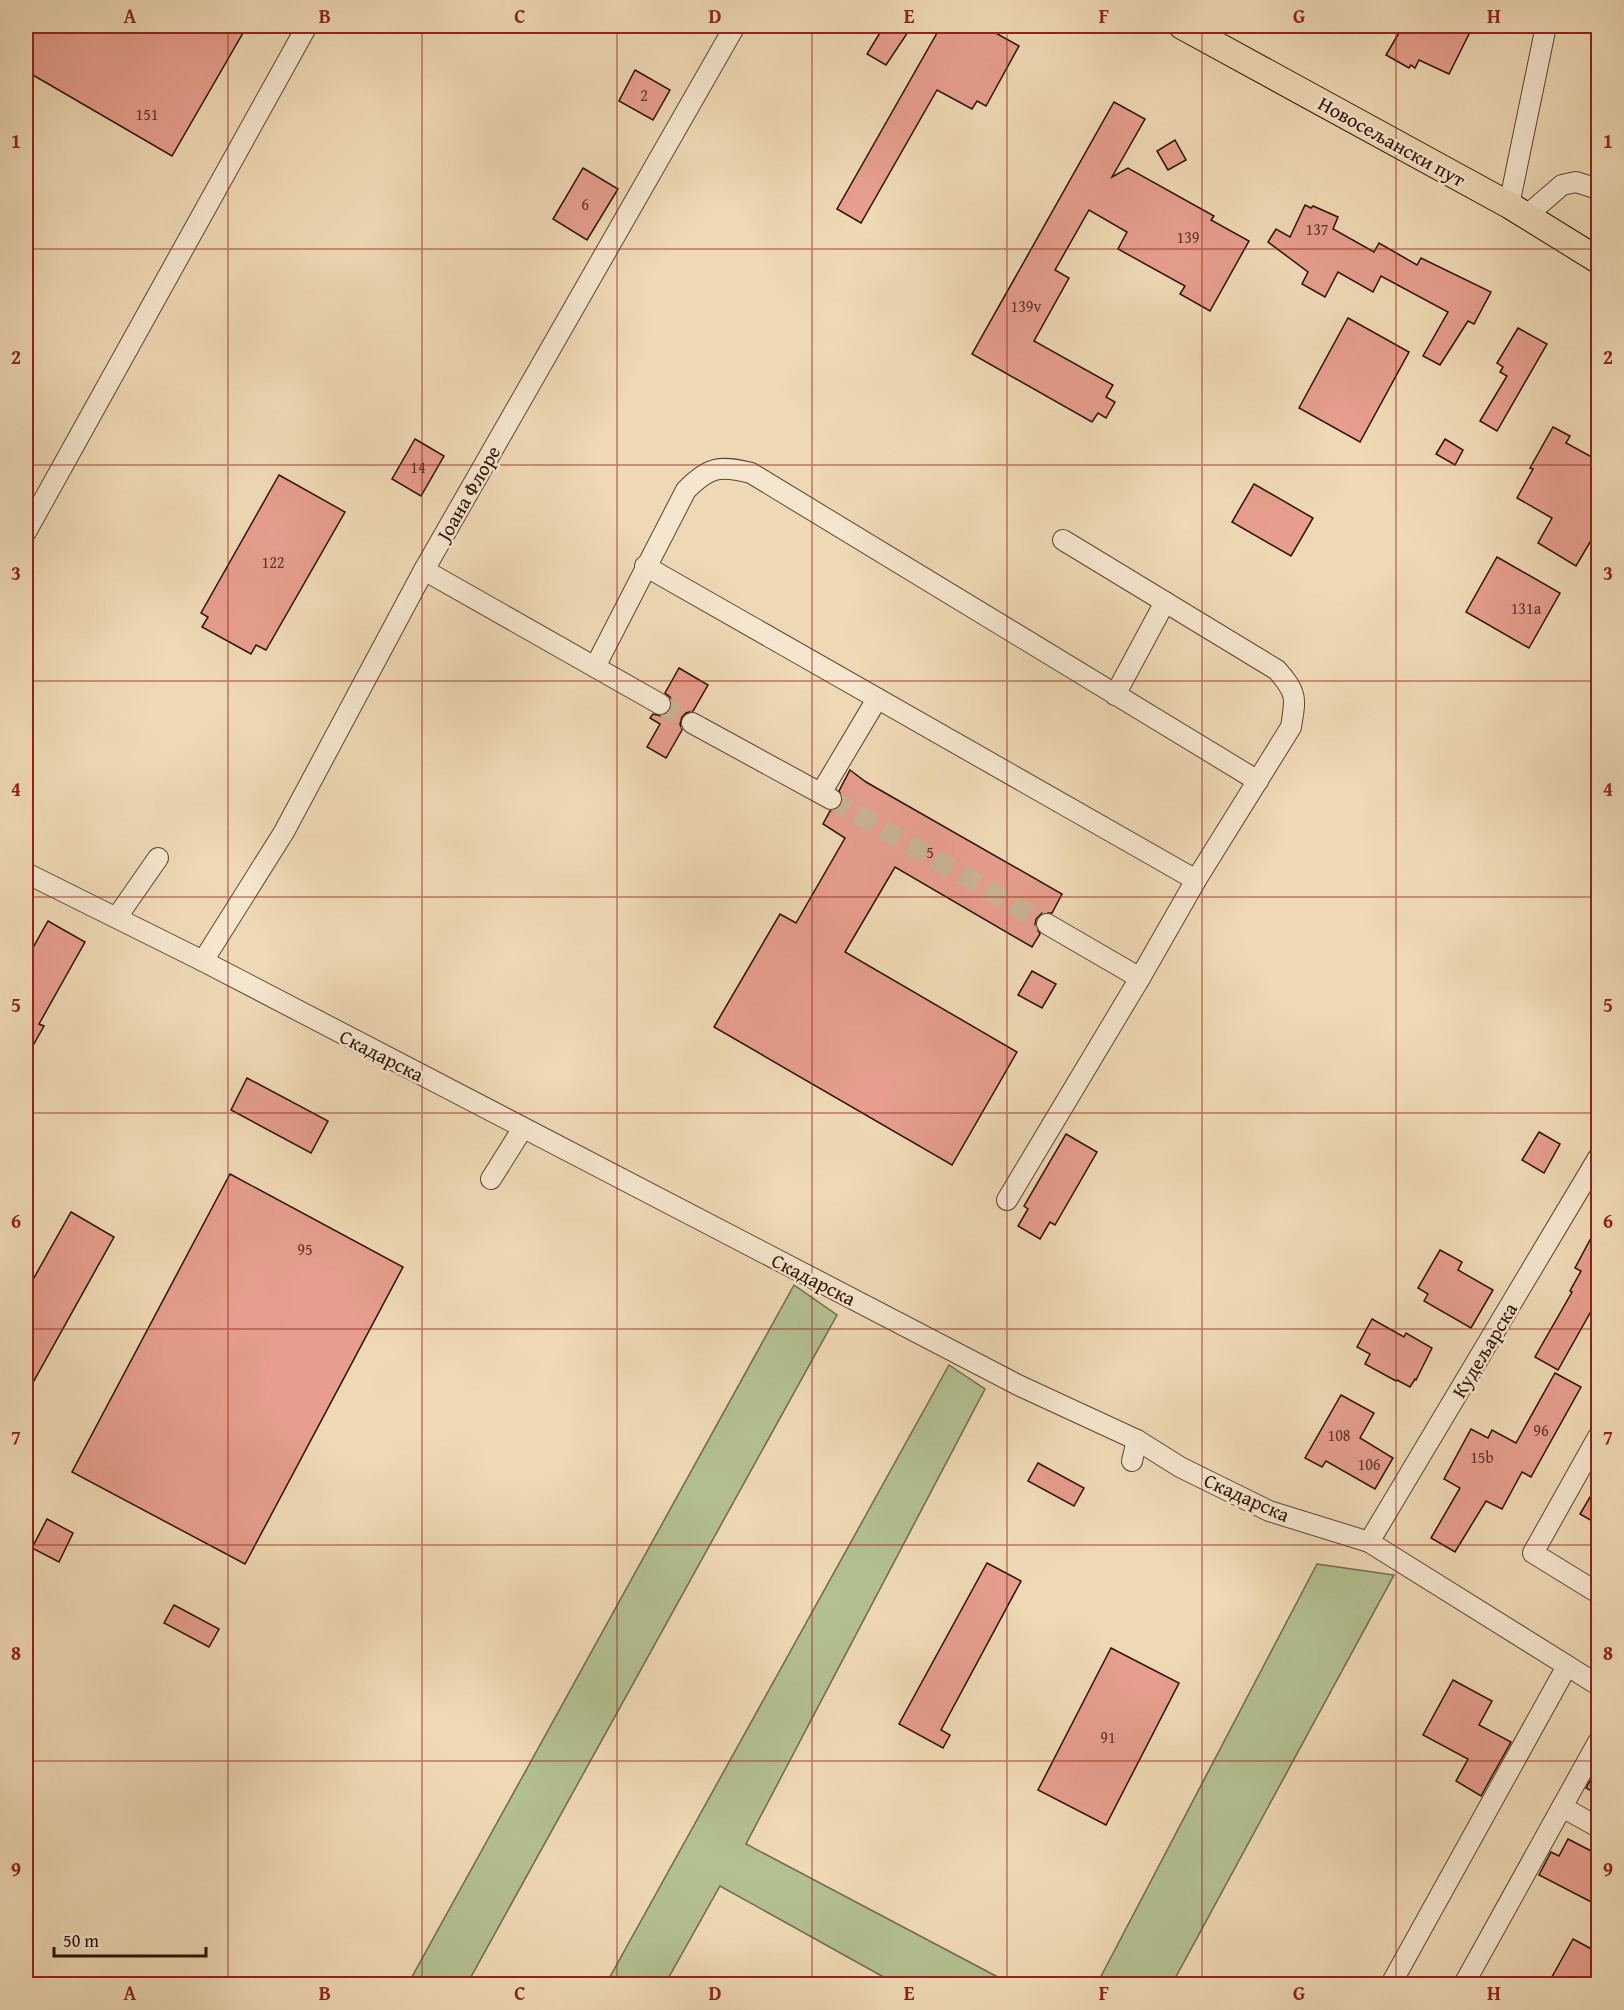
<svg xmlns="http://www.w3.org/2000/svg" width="1624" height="2010" font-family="'Gentium Book Plus',serif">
  <rect width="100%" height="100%" fill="#efd9b5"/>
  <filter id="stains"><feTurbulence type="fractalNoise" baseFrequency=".00333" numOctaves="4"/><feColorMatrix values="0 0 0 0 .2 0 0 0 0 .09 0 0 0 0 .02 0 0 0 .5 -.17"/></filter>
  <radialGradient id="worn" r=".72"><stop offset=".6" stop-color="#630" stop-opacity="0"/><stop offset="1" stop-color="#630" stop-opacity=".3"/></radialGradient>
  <g fill="#b4c092" stroke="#70684c" stroke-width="1.5">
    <polygon points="794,1285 837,1315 467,1984 408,1984"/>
    <polygon points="949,1365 985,1389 746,1844 1011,1984 896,1984 720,1886 665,1984 606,1984"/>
    <polygon points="1317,1564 1394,1575 1172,1984 1097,1984"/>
  </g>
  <g fill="#e79e8e" stroke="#2d1106" stroke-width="1.5">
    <polygon points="26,26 247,26 172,156 26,71"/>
    <polygon points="884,26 912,26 886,65 867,54"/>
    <polygon points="941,26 983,26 1019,46 986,106 977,101 972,109 937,90 861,223 837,209"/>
    <polygon points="1403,26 1473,26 1449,74 1419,60 1415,68 1411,65 1409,68 1386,55"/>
    <polygon points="635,70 670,90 653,120 619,101"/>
    <polygon points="1114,102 1145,119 1112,177 1128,168 1214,216 1211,220 1249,241 1210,311 1180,294 1185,286 1118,249 1127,232 1089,210 1055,270 1069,278 1034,341 1113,385 1106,397 1115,402 1106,418 1098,413 1092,422 972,354"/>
    <polygon points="1175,140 1186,160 1168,170 1157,151"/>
    <polygon points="583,168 618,189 587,240 553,219"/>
    <polygon points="1305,205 1311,208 1313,206 1338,217 1333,229 1374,252 1379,243 1417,265 1421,258 1491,292 1474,324 1468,321 1440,365 1423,356 1448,312 1381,276 1373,292 1338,272 1325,297 1302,284 1308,272 1268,242 1276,229 1290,237"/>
    <polygon points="1348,318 1409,352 1360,442 1299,408"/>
    <polygon points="1518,328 1547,344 1497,431 1480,421 1507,376 1500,372 1503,367 1497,363"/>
    <polygon points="1553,427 1570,436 1566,443 1599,461 1599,527 1576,566 1538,543 1552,518 1517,498 1533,469 1530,468"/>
    <polygon points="415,439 444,456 421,496 392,479"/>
    <polygon points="1445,439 1463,450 1455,465 1436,454"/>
    <polygon points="279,475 345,512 266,650 256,645 251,654 202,627 208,617 201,613"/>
    <polygon points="1254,484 1313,518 1291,556 1232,522"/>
    <polygon points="1497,557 1560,593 1529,648 1466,612"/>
    <polygon points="679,668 708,685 693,711 686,713 682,717 680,724 682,730 666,758 647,747 660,724 650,718 653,714 661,716 670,710 672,703 670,697 665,693"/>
    <polygon points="850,770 866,782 1062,894 1052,913 1042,913 1036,919 1035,925 1040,934 1032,947 895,867 845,952 1017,1052 952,1165 714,1027 780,914 796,923 845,838 823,824 830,811 837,809 842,804 843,798 839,791"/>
    <polygon points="48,921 85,942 39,1024 44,1026 26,1058 26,960"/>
    <polygon points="1032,971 1056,984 1042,1008 1018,995"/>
    <polygon points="247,1078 328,1121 311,1153 231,1110"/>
    <polygon points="1539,1132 1560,1144 1544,1173 1522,1160"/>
    <polygon points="1066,1134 1097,1152 1055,1225 1050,1222 1040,1239 1018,1226 1028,1209 1024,1206"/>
    <polygon points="230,1174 403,1267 245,1564 72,1472"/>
    <polygon points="71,1212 114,1237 26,1395 26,1292"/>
    <polygon points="1599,1223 1599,1297 1558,1370 1535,1357 1572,1292 1570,1291 1581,1271 1575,1268"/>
    <polygon points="1440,1250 1462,1262 1458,1270 1493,1290 1471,1328 1424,1301 1428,1294 1418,1288"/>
    <polygon points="1372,1319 1404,1337 1406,1333 1432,1348 1416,1380 1415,1379 1410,1387 1397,1380 1396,1381 1365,1364 1370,1354 1357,1347"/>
    <polygon points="1555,1373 1581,1387 1531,1477 1522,1472 1502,1509 1486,1501 1455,1552 1431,1538 1460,1488 1444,1479 1471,1429 1488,1438 1492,1430 1516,1443"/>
    <polygon points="1341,1395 1374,1413 1360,1438 1393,1458 1375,1489 1326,1461 1322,1467 1305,1458"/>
    <polygon points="1038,1463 1084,1488 1074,1506 1028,1481"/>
    <polygon points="1599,1482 1599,1525 1580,1514"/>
    <polygon points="47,1519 73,1533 59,1562 32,1548"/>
    <polygon points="987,1563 1021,1581 941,1730 950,1735 943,1748 899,1724"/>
    <polygon points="174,1605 219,1629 209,1647 164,1623"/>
    <polygon points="1111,1648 1179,1683 1106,1825 1038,1790"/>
    <polygon points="1453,1680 1492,1701 1479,1725 1511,1742 1481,1796 1456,1781 1468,1759 1423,1735"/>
    <polygon points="1594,1774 1599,1777 1599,1795 1586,1788"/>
    <polygon points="1568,1839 1599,1855 1599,1906 1539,1875 1551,1852 1559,1856"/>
    <polygon points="1573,1939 1599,1953 1599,1984 1548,1984"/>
  </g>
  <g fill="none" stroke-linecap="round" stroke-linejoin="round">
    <g stroke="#c8b192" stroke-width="20" stroke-dasharray="20 10" stroke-linecap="butt">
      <polyline points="660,704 692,723"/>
      <polyline points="831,799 1047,924"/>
    </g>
    <defs>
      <g id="minor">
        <polyline points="1509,205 1546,26"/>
        <polyline points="1526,216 1562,185 1576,182 1598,189"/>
        <polyline points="26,532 307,26"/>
        <polyline points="645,566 1196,880"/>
        <polyline points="424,570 660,704"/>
        <path d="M595 667 686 490C709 467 719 465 751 473L1258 781"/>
        <polyline points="1115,695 1165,602"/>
        <polyline points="692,723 831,799"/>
        <polyline points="821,793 877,699"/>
        <polyline points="26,873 203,961 1018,1385 1137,1440 1180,1467 1269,1511 1369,1542 1598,1685"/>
        <polyline points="117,917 158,858"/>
        <polyline points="1047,924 1140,978"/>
        <polyline points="203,961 284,832 424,570 735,26"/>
        <polyline points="491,1179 523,1128"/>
        <path d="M1007 1200 1140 978 1196 880 1291 727C1296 697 1297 693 1277 670L1063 540"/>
        <polyline points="1598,1437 1533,1553 1598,1593"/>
        <polyline points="1132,1461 1137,1440"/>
        <polyline points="1369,1542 1598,1158"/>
        <polyline points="1562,1807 1598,1827"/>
        <polyline points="1391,1984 1567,1666"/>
        <polyline points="1464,1984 1598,1742"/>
      </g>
      <polyline id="major" points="1182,26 1509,205 1598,260"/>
    </defs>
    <use href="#minor" stroke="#5e4332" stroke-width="22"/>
    <use href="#major" stroke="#2d1106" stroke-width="28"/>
    <use href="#minor" stroke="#f5e6cf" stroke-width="20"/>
    <use href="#major" stroke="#efd9b5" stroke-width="26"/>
  </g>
  <path fill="none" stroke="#8f2418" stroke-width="1.5" stroke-opacity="0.55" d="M228 26V1984M422 26V1984M617 26V1984M812 26V1984M1007 26V1984M1202 26V1984M1396 26V1984M26 249H1598M26 465H1598M26 681H1598M26 897H1598M26 1113H1598M26 1329H1598M26 1545H1598M26 1761H1598"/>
  <g text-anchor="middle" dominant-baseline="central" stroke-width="5" stroke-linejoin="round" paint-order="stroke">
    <g font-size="16" fill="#5c3428">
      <text x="644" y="95">2</text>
      <text x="147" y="114">151</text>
      <text x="585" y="204">6</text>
      <text x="1317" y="229">137</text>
      <text x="1188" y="237">139</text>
      <text x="1026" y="306">139v</text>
      <text x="418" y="467">14</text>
      <text x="273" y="562">122</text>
      <text x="1526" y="608">131a</text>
      <text x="930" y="852">5</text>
      <text x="305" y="1249">95</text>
      <text x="1541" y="1430">96</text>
      <text x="1339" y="1435">108</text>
      <text x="1482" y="1457">15b</text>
      <text x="1369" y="1464">106</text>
      <text x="1108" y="1737">91</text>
    </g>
    <g font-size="20" fill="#2d1106" stroke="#f5e6cf">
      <text transform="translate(1392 141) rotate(29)">Новосељански пут</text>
      <text transform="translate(468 493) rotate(-60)">Јоана Флоре</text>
      <text transform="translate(382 1055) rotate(27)">Скадарска</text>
      <text transform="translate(814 1279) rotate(27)">Скадарска</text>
      <text transform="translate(1484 1350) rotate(-59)">Кудељарска</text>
      <text transform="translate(1247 1497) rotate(24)">Скадарска</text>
    </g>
  </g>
  <rect width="1624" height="2010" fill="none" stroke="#efd9b5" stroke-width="66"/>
  <path d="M54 1947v9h152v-9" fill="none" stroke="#2d1106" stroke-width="3"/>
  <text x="63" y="1947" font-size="18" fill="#2d1106" stroke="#f5e6cf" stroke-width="4.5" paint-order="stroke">50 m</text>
  <rect x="33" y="33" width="1558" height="1944" fill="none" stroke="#8f2418" stroke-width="2"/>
  <g font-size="20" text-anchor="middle" font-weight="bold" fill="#8f2418">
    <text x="130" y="23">A</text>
    <text x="325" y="23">B</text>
    <text x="520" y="23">C</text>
    <text x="715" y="23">D</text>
    <text x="909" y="23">E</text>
    <text x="1104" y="23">F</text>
    <text x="1299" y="23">G</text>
    <text x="1494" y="23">H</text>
    <text x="16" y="148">1</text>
    <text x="1608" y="148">1</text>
    <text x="16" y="364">2</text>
    <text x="1608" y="364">2</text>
    <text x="16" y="580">3</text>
    <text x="1608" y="580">3</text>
    <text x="16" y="796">4</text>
    <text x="1608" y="796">4</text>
    <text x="16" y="1012">5</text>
    <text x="1608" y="1012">5</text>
    <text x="16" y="1228">6</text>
    <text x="1608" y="1228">6</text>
    <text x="16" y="1444">7</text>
    <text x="1608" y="1444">7</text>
    <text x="16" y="1660">8</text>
    <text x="1608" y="1660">8</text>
    <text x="16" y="1876">9</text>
    <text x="1608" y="1876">9</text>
    <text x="130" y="2000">A</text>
    <text x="325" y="2000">B</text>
    <text x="520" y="2000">C</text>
    <text x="715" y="2000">D</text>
    <text x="909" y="2000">E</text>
    <text x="1104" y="2000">F</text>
    <text x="1299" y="2000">G</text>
    <text x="1494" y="2000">H</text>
  </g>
  <rect width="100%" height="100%" filter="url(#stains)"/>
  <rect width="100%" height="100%" fill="url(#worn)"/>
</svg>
